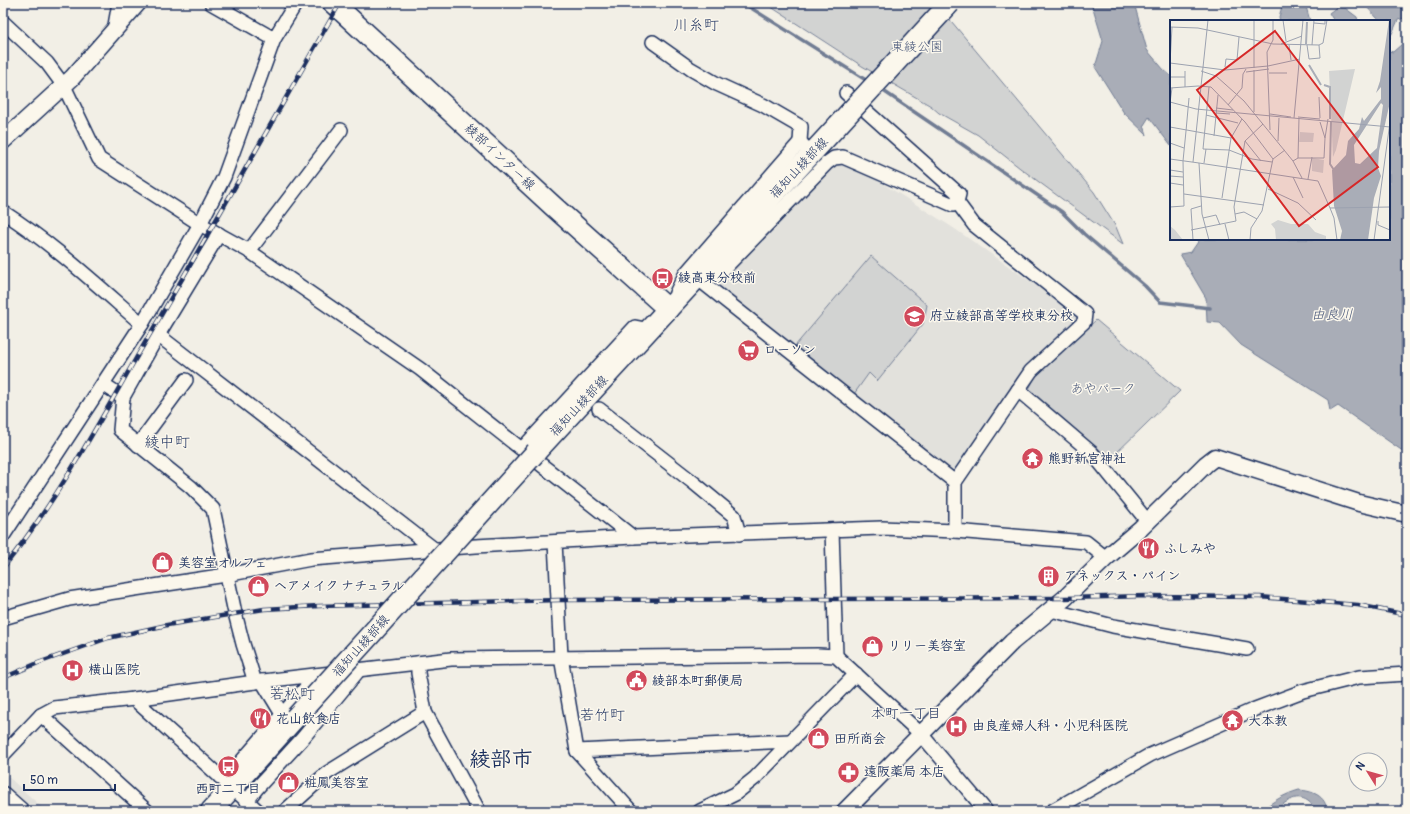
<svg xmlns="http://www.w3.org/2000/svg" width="1410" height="814" font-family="Pangolin,'Klee One',sans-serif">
  <rect width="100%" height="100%" fill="#f2efe6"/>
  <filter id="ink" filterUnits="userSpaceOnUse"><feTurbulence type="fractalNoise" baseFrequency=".025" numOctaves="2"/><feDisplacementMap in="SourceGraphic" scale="8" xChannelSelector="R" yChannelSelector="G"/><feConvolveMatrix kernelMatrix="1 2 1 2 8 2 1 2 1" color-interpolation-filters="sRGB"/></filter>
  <g filter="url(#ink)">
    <g fill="#e2e1dc">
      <polygon points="844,163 853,165 952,227 1076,313 1078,319 1023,376 1017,378 1012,385 1010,393 953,472 946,473 724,293 720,285 802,195 831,166"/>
      <polygon points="3,772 46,811 3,811"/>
    </g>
    <g fill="#d2d3d2" stroke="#768198">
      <polygon points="765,3 936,3 1094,192 1116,227 1123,244 1020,168 978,135 939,113 931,106 862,66"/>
      <polygon points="871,256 927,305 923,324 877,381 869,373 854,394 795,346"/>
      <polygon points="1096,320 1180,391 1110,459 1029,389 1037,374"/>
    </g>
    <g fill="#a9adb7" stroke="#707b93">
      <polygon points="1088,3 1134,3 1147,50 1164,70 1171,76 1171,146 1149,117 1144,125 1147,135 1124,113 1095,67 1103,41 1093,8"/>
      <polygon points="1283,3 1305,3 1310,21 1280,21 1279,17"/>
      <polygon points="1363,3 1407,3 1407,17 1398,20 1390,38 1389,21 1380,21"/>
      <polygon points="1337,7 1345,8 1357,17 1358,21 1334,21 1329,13"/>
      <polygon points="1407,41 1407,454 1338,406 1330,411 1328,400 1241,345 1220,323 1207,322 1206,298 1180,254 1191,252 1200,239 1389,239 1389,51 1393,52 1402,44"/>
      <path d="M1299 790C1313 791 1326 796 1327 811H1316C1314 807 1312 804 1308 801 1295 792 1285 804 1274 810 1270 812 1265 811 1261 811 1273 801 1285 794 1299 790Z"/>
    </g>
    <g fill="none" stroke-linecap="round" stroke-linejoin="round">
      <g stroke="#707b93" stroke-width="3.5">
        <polyline points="743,3 869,82"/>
        <polyline points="879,88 1062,212 1084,234 1145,286 1160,302 1210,308"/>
      </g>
      <defs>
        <g id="minor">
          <polyline points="211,3 274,39"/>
          <polyline points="3,22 47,63 64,86 99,159 200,224 249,251 420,369 633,537"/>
          <polyline points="114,31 119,3"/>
          <polyline points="653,42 691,69 717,84 763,105 801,127 800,142"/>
          <polyline points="957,202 974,225 1085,314 1084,322 1031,371 955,482 955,531 1086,542 1106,558"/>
          <path d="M3 212C53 244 97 285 142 324"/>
          <polyline points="249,251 341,130"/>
          <polyline points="697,278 718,275 827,163 834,158 843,157 953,205 957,202 959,194 846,93"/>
          <polyline points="697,278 955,482"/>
          <polyline points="676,293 686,273 800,142 806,148"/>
          <polyline points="158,335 434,549"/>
          <polyline points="103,384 123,397 120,430 191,487 213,509 235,613 243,644 255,682"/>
          <polyline points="1018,390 1092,453 1148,522"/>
          <polyline points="123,397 158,335 219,234"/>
          <polyline points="599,409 694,483 734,516 739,534"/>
          <polyline points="138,445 186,380"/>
          <polyline points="522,449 635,327 650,330"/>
          <polyline points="832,530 836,656"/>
          <polyline points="3,536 142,324 200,224 224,177 274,39 296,3"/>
          <polyline points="555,542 561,657 577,751 631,811"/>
          <polyline points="1051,610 1113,626 1247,649"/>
          <polyline points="3,618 69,599 226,575 311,559 476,546 633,537 882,528 955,531"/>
          <polyline points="418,663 418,673 425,712 479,811"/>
          <polyline points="262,681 282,714"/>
          <polyline points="134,699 258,811"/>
          <polyline points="41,715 147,811"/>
          <polyline points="577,751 790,741"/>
          <polyline points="3,755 41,715 54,708 134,699 255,682 451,659 818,655 836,656 921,734 986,811"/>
          <polyline points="220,777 233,771 317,675"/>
          <polyline points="247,801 257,788 302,739 359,670"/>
          <polyline points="285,811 327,773 425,712"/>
          <polyline points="700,811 735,794 755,778 856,674"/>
          <polyline points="1052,811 1150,755 1255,709 1303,691 1359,677 1407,674"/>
        </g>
        <g id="tertiary">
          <polyline points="3,141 72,78 138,3"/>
          <polyline points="3,795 21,811"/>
          <polyline points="845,811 1012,642 1065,598 1106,558 1141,528 1206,464 1215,457 1359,503 1407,514"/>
        </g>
        <g id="primary">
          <polyline points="333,3 553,206 668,309"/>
          <polyline points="536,452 838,125"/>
          <polyline points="211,811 295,718"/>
        </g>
      </defs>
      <use href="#minor" stroke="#1b2f5e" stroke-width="16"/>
      <use href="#tertiary" stroke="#1b2f5e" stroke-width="19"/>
      <use href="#primary" stroke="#1b2f5e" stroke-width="23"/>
      <use href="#minor" stroke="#fbf7ec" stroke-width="13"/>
      <use href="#tertiary" stroke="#fbf7ec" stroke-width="16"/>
      <use href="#primary" stroke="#fbf7ec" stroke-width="20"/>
      <defs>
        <g id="rail">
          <path d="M3 568C56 502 97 426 139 353 207 237 273 120 340 3"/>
          <polyline points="3,678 38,663 108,638 167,625 264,609 319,606 559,600 1065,598 1147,596 1260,597 1358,605 1407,615"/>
        </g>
      </defs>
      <use href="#rail" stroke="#1b2f5e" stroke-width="4.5"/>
      <use href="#rail" stroke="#fbf7ec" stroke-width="3" stroke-dasharray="9" stroke-linecap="butt"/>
      <defs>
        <g id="primary-bridge">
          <polyline points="838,125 950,3"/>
          <polyline points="295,718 536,452"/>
        </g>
      </defs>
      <use href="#primary-bridge" stroke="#1b2f5e" stroke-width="23" stroke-linecap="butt"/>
      <use href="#primary-bridge" stroke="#fbf7ec" stroke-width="20"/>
    </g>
  </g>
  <defs>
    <symbol id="bus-disc" viewBox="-11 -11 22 22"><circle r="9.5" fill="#d1495b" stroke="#fbf7ec"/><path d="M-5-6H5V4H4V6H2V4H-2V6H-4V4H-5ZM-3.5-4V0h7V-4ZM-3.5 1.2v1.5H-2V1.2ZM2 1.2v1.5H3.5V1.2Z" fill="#fff"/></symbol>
    <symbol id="school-disc" viewBox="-11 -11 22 22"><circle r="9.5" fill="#d1495b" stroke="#fbf7ec"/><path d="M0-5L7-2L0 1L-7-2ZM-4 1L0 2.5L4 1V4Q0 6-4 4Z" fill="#fff"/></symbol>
    <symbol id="supermarket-disc" viewBox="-11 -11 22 22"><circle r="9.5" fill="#d1495b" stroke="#fbf7ec"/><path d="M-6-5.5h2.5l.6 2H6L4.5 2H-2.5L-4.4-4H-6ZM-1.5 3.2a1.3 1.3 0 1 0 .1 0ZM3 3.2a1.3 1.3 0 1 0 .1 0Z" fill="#fff"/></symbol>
    <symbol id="temple-disc" viewBox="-11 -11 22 22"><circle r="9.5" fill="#d1495b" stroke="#fbf7ec"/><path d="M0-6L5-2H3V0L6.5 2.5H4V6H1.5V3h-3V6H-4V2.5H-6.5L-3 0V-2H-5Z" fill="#fff"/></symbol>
    <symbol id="restaurant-disc" viewBox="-11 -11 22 22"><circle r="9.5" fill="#d1495b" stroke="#fbf7ec"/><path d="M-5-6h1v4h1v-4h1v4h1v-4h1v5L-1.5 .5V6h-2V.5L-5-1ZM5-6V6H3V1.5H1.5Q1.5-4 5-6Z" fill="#fff"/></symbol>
    <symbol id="shop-disc" viewBox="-11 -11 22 22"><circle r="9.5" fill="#d1495b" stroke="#fbf7ec"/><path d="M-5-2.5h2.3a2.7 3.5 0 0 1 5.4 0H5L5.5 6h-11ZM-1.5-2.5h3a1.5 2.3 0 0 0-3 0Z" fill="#fff"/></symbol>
    <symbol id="building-disc" viewBox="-11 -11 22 22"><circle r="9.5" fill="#d1495b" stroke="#fbf7ec"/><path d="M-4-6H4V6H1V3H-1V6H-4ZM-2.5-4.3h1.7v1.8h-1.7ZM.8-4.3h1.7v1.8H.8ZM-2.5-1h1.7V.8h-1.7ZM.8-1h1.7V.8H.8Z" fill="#fff"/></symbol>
    <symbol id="hospital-disc" viewBox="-11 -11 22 22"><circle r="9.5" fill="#d1495b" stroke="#fbf7ec"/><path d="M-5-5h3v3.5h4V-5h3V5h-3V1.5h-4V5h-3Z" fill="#fff"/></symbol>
    <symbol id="civic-disc" viewBox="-11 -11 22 22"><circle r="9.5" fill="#d1495b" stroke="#fbf7ec"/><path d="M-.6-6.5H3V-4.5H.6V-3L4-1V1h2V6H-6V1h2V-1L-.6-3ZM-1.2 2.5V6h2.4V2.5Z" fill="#fff"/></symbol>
    <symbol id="pharmacy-disc" viewBox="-11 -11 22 22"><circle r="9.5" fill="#d1495b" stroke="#fbf7ec"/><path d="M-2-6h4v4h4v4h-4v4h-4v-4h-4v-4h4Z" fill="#fff"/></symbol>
  </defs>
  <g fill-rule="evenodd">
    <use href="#bus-disc" x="650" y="266" width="25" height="25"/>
    <use href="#school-disc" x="902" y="304" width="25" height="25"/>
    <use href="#supermarket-disc" x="736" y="338" width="25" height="25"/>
    <use href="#temple-disc" x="1020" y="446" width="25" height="25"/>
    <use href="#restaurant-disc" x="1136" y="536" width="25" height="25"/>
    <use href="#shop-disc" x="150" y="550" width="25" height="25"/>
    <use href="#building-disc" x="1036" y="564" width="25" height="25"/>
    <use href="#shop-disc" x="246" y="574" width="25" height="25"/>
    <use href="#shop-disc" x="860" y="634" width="25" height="25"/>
    <use href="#hospital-disc" x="60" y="658" width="25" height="25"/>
    <use href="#civic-disc" x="624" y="668" width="25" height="25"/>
    <use href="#restaurant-disc" x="248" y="706" width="25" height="25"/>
    <use href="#temple-disc" x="1220" y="708" width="25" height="25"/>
    <use href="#hospital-disc" x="944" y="714" width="25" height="25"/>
    <use href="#shop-disc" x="806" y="726" width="25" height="25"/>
    <use href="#bus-disc" x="216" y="754" width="25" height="25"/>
    <use href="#pharmacy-disc" x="836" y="760" width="25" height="25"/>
    <use href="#shop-disc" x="276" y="770" width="25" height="25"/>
  </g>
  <g text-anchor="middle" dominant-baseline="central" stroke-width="3" stroke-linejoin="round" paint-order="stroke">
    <g font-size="13" fill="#49587b" stroke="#fbf7ec">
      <text x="917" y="47">東綾公園</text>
      <text x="1103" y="389">あやパーク</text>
    </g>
    <g font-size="13" fill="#1b2f5e" stroke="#fbf7ec">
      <text transform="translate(500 157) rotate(43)">綾部インター線</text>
      <text transform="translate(799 168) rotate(-47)">福知山綾部線</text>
      <text transform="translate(579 406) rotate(-47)">福知山綾部線</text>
      <text transform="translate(361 646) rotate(-48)">福知山綾部線</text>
    </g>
    <g font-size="13" font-weight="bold" fill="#1b2f5e" stroke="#fbf7ec" text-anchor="start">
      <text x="678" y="278">綾高東分校前</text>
      <text x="930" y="316">府立綾部高等学校東分校</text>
      <text x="764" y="350">ローソン</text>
      <text x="1048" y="459">熊野新宮神社</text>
      <text x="1164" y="549">ふしみや</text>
      <text x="178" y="563">美容室オルフェ</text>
      <text x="1064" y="576">アネックス・パイン</text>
      <text x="274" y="586">ヘアメイク ナチュラル</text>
      <text x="888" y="646">リリー美容室</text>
      <text x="88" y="670">横山医院</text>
      <text x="652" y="681">綾部本町郵便局</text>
      <text x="276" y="719">花山飲食店</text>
      <text x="1248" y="721">大本教</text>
      <text x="972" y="726">由良産婦人科・小児科医院</text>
      <text x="834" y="739">田所商会</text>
      <text x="864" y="772">遠阪薬局 本店</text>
      <text x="304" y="783">粧鳳美容室</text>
      <text x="228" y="789" text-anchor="middle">西町二丁目</text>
    </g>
    <g font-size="14" font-style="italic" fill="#465579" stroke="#fbf7ec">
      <text x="1332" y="314">由良川</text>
    </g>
    <g font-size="14" fill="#1b2f5e" stroke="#fbf7ec">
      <text x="906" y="713">本町一丁目</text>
    </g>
    <g font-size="15" fill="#1b2f5e" stroke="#fbf7ec">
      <text x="696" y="25">川糸町</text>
      <text x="167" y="442">綾中町</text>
      <text x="292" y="694">若松町</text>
      <text x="602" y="715">若竹町</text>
    </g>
    <g font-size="21" font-weight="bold" fill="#1b2f5e" stroke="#fbf7ec">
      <text x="501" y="759">綾部市</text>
    </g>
  </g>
  <g transform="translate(1170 20)">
    <rect width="220" height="220" fill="#f2efe6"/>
    <path d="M185 49 166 130 163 137 159 51ZM130 112 144 113 143 122H129ZM142 138 154 140 153 153 142 151ZM108 200 121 204H138L145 212 156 216V220H106L105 209 101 204ZM0 206 5 210 13 220H0Z" fill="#d2d3d2"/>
    <path d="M219 0 220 82 209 131 208 148 211 156 204 178 198 220H170L172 211 164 186 162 150 176 135 178 121 189 109 192 97 194 101 211 79V67L206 73 210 61ZM211 83 213 85 207 128 190 144 185 143 184 125Z" fill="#a9adb7" fill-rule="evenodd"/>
    <path fill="none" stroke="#a9adb7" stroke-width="2" d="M136 24 137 2M139 45 151 65M154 65 160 67V99M161 102 160 144 164 150"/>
    <path fill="none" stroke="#9ca2b0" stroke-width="1" d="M84 0V48M113 0 116 21M144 3 155 4V0M0 7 28 8 103 24 149 25 150 38 139 39 137 25M111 24 132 16M119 25 121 40M142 25 144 0M149 25 153 23 157 0M0 43 55 50 98 46 130 39M0 43 2 7M55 47 56 39 67 40 69 17M15 51V67M31 51 46 56 74 81 123 141M76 52 99 49M99 53H117M0 57H15M39 67 33 129 59 130 82 139 102 142M0 68 28 66 41 67 75 102 103 139 92 191 81 208 80 220M149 77 150 98M0 82 26 89 220 107M0 83 2 68M58 85 72 68 73 54 76 49M46 88 63 90M84 92V50M46 93 60 94M100 94 121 97M36 95 68 103M128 97 150 99M124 98 133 0M150 102 155 118 158 99M0 107 61 118M100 110 97 32 103 20V0M16 111 19 78M44 116 48 75M75 121 91 141M108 121 109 98M0 123 14 128M128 138 129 98M0 139 29 143 32 194 39 220M103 139 115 130M23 142 38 0M29 143 148 161 160 188M34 143 36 129M0 150 13 152M0 156 13 157M123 157 133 178M132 158 123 141 128 138H154L155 118M138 159 142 137M0 163 13 165M98 169 128 183 146 200M14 174 94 185M52 178 61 118 72 99M0 187 14 186 13 141 16 111M65 194 74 192 87 199M33 198 46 195 50 205M208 201V205L220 210M55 204 59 220M21 210 66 201 64 187 75 121 93 104M23 220 21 189 31 186M167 220 164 198 160 188 220 187M204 220 220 102"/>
    <path fill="#d62828" fill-opacity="0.15" stroke="#d62828" stroke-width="2" d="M105 11 208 147 129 206 27 70Z"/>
    <rect width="220" height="220" fill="none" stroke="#1b2f5e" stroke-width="2"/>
  </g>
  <rect width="1410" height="814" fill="none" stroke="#fbf7ec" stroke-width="16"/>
  <rect x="8" y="8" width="1394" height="798" fill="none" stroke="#1b2f5e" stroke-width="1.5" filter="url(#ink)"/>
  <g transform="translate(1368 772) rotate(307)"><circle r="19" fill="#fbf7ec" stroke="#a1a7b3"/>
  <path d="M0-3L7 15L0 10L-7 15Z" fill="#d1495b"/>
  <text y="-6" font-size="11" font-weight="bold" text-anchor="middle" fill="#1b2f5e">N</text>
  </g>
  <path d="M24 784v6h91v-6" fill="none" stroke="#1b2f5e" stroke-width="2"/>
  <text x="30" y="784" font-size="12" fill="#1b2f5e" stroke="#fbf7ec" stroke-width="3" paint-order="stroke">50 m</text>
</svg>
